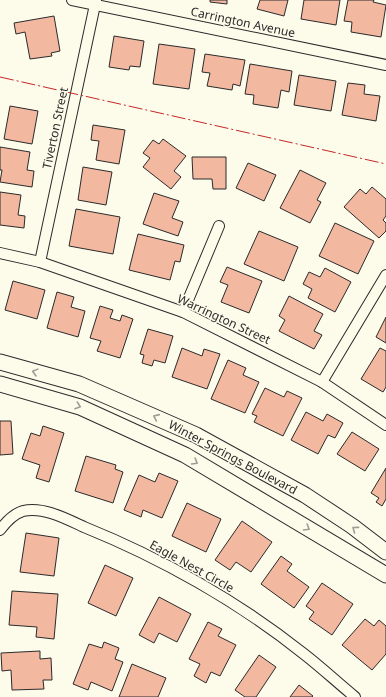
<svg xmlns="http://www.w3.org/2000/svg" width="386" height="697" font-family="'Noto Sans',sans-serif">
  <rect width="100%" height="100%" fill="#fdfbea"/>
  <g fill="#f2b8a0" stroke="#2b2b2b">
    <polygon points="210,0 227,0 227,4 210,2"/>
    <polygon points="260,0 288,0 284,16 257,9"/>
    <polygon points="304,0 340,0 336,25 301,19"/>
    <polygon points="348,0 374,0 373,2 386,5 381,37 351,32 352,22 344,21"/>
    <polygon points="54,16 60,51 51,53 52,56 30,59 25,32 16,34 14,23"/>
    <polygon points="114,36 144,41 140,67 130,66 129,70 109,67"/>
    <polygon points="159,44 195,49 189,89 153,84"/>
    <polygon points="205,54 245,60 240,86 233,84 232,90 207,86 210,73 202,72"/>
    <polygon points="250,64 292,71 289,92 281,90 278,108 253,104 254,95 245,94"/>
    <polygon points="299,75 336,81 331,111 294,105"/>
    <polygon points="348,83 365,85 364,94 380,96 376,121 342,115"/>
    <polygon points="10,106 38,111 32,144 4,139"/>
    <polygon points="93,125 125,130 119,164 96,160 99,141 91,140"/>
    <polygon points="163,139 186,156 174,171 181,177 171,189 143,167 150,158 143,153 153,140 159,144"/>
    <polygon points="0,147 30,152 27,170 34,171 32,187 0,182 2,170 0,170"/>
    <polygon points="192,157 226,157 226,189 213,189 212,179 193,179"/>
    <polygon points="248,163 276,175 264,201 236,188"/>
    <polygon points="83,167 112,172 106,205 78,200"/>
    <polygon points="300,170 326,183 317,200 321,202 310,223 280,208"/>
    <polygon points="372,187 386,199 386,216 383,220 386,223 386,231 379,238 344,207 360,189 366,194"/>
    <polygon points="0,192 21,195 18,215 25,216 24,228 0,225"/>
    <polygon points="154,193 179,201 172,218 183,222 178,236 143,224"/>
    <polygon points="76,209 120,217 113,254 69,246"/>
    <polygon points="335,223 374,241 358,274 319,256"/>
    <polygon points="259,231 298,247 284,281 244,264"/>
    <polygon points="138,234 184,245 180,262 175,261 170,280 129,270"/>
    <polygon points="227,267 262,281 249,313 221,302 228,285 220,282"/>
    <polygon points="325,268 351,282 335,312 308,298 312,289 303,284 309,272 320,277"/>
    <polygon points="13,281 45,290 37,319 5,310"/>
    <polygon points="57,292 74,297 71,307 85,311 78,337 47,328"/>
    <polygon points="289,296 323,314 314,331 322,335 314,349 279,331 285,320 279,316"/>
    <polygon points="100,306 113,310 110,318 120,321 122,315 133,319 120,358 97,351 101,341 90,338"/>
    <polygon points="386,317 386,343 376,337"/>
    <polygon points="148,329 173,336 165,363 154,360 152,366 142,363 144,355 140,354"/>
    <polygon points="182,348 202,356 204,349 220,354 207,389 172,377"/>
    <polygon points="380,348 386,351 386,387 383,392 361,379"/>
    <polygon points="228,360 246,368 243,375 259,382 245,413 211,399"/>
    <polygon points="265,388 284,397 287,391 302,398 283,436 254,422 257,416 252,414"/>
    <polygon points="306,412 323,421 327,414 343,423 335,438 328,435 318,454 291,440"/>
    <polygon points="0,421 11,421 13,454 0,455"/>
    <polygon points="43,426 64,433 49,482 36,478 40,465 22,459 31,433 40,436"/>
    <polygon points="352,432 379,449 365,471 337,454"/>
    <polygon points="86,456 116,465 115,469 123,472 113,503 75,491"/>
    <polygon points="386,468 386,499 382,506 376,502 379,498 371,493"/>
    <polygon points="159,473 178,481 162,518 143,510 141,517 124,510 139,475 155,482"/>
    <polygon points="187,503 221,519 206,552 172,536"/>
    <polygon points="242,521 272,542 251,572 236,562 230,570 215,560"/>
    <polygon points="26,533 59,538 54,576 20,572"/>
    <polygon points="281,556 292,564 287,571 309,587 294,608 261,584"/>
    <polygon points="105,565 133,578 116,616 88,603"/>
    <polygon points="322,583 353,604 332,635 309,619 314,612 306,606"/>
    <polygon points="12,591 58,594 54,639 36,637 37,627 9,625"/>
    <polygon points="159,597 191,614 177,642 159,633 154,643 139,635"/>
    <polygon points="365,619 374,626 379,620 386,626 386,654 372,670 342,645"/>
    <polygon points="208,622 222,629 218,636 236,645 220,676 211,672 206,683 194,676 200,664 189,659"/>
    <polygon points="104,642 119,648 115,659 123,662 112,691 91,682 88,690 73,684 89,644 102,648"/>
    <polygon points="40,651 40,659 51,658 52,680 43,680 44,689 12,690 11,670 2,671 1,653"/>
    <polygon points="259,655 276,667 256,697 245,697 235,690"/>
    <polygon points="132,664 166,678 158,697 119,697"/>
    <polygon points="299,685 313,696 312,697 290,697"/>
  </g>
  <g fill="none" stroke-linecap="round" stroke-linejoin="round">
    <defs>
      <g id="street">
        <polyline points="72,0 386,65"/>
        <polyline points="0,253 40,262 183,312 322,382 386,425"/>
        <polyline points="40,262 96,0"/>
        <polyline points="183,312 219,226"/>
        <polyline points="322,382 386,275"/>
        <path d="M0 530C6 522 13 514 23 511 43 506 67 519 84 527 161 558 239 602 304 654 322 668 338 683 355 697"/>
      </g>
      <g id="secondary">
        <polyline points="0,362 79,384 196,435 305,495 352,526 386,552"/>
        <polyline points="0,384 80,407 185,455 386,575"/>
      </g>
    </defs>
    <use href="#street" stroke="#2b2b2b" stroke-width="12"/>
    <use href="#secondary" stroke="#2b2b2b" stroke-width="17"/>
    <use href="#street" stroke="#fdfbea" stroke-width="10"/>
    <use href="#secondary" stroke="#fdfbea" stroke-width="15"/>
    <polyline stroke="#c62828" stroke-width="1" stroke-dasharray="14 3 2 3" stroke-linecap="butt" points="0,77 386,164"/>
  </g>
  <defs><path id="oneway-chevron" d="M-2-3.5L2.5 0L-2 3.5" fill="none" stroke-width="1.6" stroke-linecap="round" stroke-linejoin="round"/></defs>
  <g stroke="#9e9d94">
    <use href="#oneway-chevron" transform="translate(35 372) rotate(-165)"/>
    <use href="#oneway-chevron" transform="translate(78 406) rotate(19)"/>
    <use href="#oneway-chevron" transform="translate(156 417) rotate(-156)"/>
    <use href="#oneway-chevron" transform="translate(195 462) rotate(31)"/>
    <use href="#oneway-chevron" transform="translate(307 528) rotate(31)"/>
    <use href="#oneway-chevron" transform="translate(355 529) rotate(-144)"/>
  </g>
  <g text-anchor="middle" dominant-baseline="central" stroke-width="3" stroke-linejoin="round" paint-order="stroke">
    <g font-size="12" fill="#2b2b2b" stroke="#fdfbea">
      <text transform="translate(243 22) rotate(12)">Carrington Avenue</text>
      <text transform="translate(55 128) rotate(-78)">Tiverton Street</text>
      <text transform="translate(224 319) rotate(25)">Warrington Street</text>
      <text transform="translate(233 457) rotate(28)">Winter Springs Boulevard</text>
      <text transform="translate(192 566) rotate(29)">Eagle Nest Circle</text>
    </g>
  </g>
</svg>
